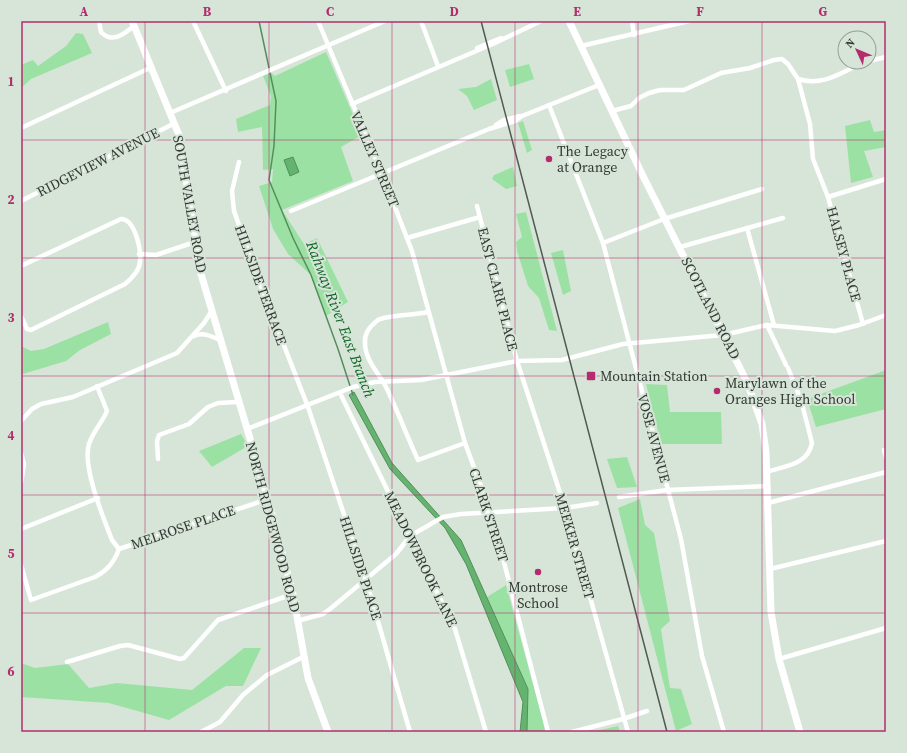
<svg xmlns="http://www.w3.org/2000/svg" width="907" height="753" font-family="'Source Serif 4',serif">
  <rect width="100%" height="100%" fill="#d7e5d8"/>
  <g fill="#9ce1a4">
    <polygon points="76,33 83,34 92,53 31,79 21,88 21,65 33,60 38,66 66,46"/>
    <polygon points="326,52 362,135 341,147 353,181 282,210 304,244 317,238 348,302 326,316 311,275 288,254 273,229 259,186 272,182 273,169 263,170 262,127 238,132 236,119 270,105 271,96 263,76 271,73 275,76"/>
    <polygon points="529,64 534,79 510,87 505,70"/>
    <polygon points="491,79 497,100 474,110 467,96 458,89 476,87"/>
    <polygon points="870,120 874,132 886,130 886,147 864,151 873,177 851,183 845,126"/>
    <polygon points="523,121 532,150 527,153 518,123"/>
    <polygon points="513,167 517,186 506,189 492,179 494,175"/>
    <polygon points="526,212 557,331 549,330 539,298 528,286 517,251 516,242 522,237 516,214"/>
    <polygon points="563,250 571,291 563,295 551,253"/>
    <polygon points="108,322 111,334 80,350 66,361 23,374 21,370 21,346 31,351 44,349"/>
    <polygon points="886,370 886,409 816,427 807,399"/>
    <polygon points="646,384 667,385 670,412 721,412 722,444 661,444"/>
    <polygon points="241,434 248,446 212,467 199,451"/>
    <polygon points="627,457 637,487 617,488 607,459"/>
    <polygon points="640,499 645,525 654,533 670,621 661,629 670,688 681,689 692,724 676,731 618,508"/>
    <polygon points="506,585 546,732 527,732 528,689 487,597"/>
    <polygon points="244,648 261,648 243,686 226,686 169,720 109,703 21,697 21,663 35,668 68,664 89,688 117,683 192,690"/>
    <polygon points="618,726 620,732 591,732"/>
  </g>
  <g fill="#64b36f" stroke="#558e5d">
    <polygon points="293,157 299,172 290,176 284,160"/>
    <polygon points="354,392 392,463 461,540 528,689 527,732 520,732 523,702 466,564 445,528 390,469 349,395"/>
  </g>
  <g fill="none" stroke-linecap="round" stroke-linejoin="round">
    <polyline stroke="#558e5d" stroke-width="1.5" points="259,21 276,101 274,146 269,180 293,238 311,275 338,349 353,395"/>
    <g stroke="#fff" stroke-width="4.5">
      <path d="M99 21 101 32C112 44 124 34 134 26"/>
      <polyline points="193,21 226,91"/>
      <polyline points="318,21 382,174 412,251 465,443 492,516 548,732"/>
      <polyline points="421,21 438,66"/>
      <polyline points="632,21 634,35"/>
      <polyline points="581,46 689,21"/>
      <polyline points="477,48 501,38"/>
      <polyline points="869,61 886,57"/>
      <path d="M798 79C823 87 842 72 864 62"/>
      <polyline points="352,104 495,43 541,21"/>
      <polyline points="549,105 603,243 681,539 702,656 724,732"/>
      <polyline points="612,111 631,106 639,98 649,93 660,90 684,90 721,73 750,68 774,60 782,59 788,64 798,79 810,124 813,159 828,197 863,324"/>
      <polyline points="170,113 385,21"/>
      <polyline points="496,125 504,120 520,116"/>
      <polyline points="21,128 152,67"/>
      <polyline points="239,162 232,191 234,211 255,271 308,407 366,580 410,732"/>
      <polyline points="828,197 886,179"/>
      <polyline points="21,201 175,123"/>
      <polyline points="477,206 517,361 565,508 628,732"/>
      <polyline points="291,211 489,129 515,121 522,116 599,85"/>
      <polyline points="747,228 774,325"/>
      <polyline points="407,238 480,217"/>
      <polyline points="603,243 664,219 762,189"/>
      <polyline points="680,247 783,218"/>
      <polyline points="139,254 156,255 195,242"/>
      <path d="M21 266 121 219C135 219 141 249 140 261 140 270 131 279 125 284L31 330 27 329 21 316"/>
      <path d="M428 312C416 315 386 315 378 320 370 326 364 334 365 343 365 361 380 374 387 389 398 412 407 436 418 460L465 443"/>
      <polyline points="767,325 786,365"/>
      <path d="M194 336C203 332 211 336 220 340"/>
      <path d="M97 386 107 411C102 423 93 431 89 444 82 466 103 517 112 540L119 549"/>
      <polyline points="340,393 455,629 486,732"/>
      <polyline points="21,421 32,409 41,404 73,397 177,353 204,323 211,312"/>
      <polyline points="247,429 353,387 375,382 421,380 517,361 562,360 623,344 723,335 767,325 835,331 859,325 886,315"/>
      <polyline points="884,450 886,457"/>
      <polyline points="21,453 24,464 21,483"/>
      <polyline points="158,459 157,441 159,435 189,424 208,407 218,403 238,402"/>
      <path d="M767 472C784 466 808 465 812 443L801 400 788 368"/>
      <polyline points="619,497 667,490 768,486"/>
      <polyline points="768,503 886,472"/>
      <polyline points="21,529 98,498"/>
      <path d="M21 565 31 600 95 577C108 570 114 562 119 549L268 499"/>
      <polyline points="770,569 886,541"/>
      <polyline points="297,621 323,614 330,609 396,554 410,536 443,517 461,514 565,508 597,503"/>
      <polyline points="779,659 886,628"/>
      <polyline points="67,662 120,646 128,645 180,659 184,658 218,620 293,594"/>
      <polyline points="201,732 220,722 243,695 267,675 303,657"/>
      <polyline points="572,732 623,719 647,711"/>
    </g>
    <g stroke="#fff" stroke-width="7">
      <polyline points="132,21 179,135 201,274 268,499 293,594 308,678 328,732"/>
      <polyline points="569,21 641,172 747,382 762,424 766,452 771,612 779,659 800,732"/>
    </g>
    <polyline stroke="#525953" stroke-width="1.5" points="481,21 667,732"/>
  </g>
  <path fill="none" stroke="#b42c6e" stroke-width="1" stroke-opacity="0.55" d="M145 21V732M269 21V732M392 21V732M515 21V732M638 21V732M762 21V732M21 140H886M21 258H886M21 376H886M21 495H886M21 613H886"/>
  <g fill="#b42c6e" stroke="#d7e5d8" stroke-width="1.5">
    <circle cx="549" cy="159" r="4"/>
    <rect x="586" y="371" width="10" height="10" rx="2"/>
    <circle cx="717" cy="391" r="4"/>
    <circle cx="538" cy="572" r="4"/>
  </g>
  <g text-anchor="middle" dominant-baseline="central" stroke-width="4" stroke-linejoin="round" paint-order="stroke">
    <g font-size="14" fill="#333934" stroke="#d7e5d8" text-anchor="start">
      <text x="557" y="151">The Legacy<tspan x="557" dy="16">at Orange</tspan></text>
      <text x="600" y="376">Mountain Station</text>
      <text x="725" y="383">Marylawn of the<tspan x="725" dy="16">Oranges High School</tspan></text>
      <text x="538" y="587" text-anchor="middle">Montrose<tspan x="538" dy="16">School</tspan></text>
    </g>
    <g font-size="14" fill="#333934" stroke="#d7e5d8">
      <text transform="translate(375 159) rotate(67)">VALLEY STREET</text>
      <text transform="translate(98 162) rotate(-27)">RIDGEVIEW AVENUE</text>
      <text transform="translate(190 204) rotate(80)">SOUTH VALLEY ROAD</text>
      <text transform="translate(844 254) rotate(75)">HALSEY PLACE</text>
      <text transform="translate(261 285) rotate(70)">HILLSIDE TERRACE</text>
      <text transform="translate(498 289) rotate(76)">EAST CLARK PLACE</text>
      <text transform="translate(711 308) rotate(63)">SCOTLAND ROAD</text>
      <text transform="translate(654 438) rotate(75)">VOSE AVENUE</text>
      <text transform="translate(489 515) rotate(72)">CLARK STREET</text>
      <text transform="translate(183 527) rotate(-19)">MELROSE PLACE</text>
      <text transform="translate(273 527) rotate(75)">NORTH RIDGEWOOD ROAD</text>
      <text transform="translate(575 546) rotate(74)">MEEKER STREET</text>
      <text transform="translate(421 559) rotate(64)">MEADOWBROOK LANE</text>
      <text transform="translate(361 568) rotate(72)">HILLSIDE PLACE</text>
    </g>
    <g font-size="15" font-style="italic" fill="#0e6626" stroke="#d7e5d8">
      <text transform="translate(341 319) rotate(69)">Rahway River East Branch</text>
    </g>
  </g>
  <rect width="907" height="753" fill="none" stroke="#d7e5d8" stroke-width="44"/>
  <g transform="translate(857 50) rotate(314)"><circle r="19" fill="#d7e5d8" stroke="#95a096"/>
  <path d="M0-3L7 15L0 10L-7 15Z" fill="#b42c6e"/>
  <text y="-6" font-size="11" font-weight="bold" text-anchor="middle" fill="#333934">N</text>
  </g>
  <rect x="22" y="22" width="863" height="709" fill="none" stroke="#b42c6e" stroke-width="1.5"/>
  <g font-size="13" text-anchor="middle" font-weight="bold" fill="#b42c6e">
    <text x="84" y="16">A</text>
    <text x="207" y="16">B</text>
    <text x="330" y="16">C</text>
    <text x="454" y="16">D</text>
    <text x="577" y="16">E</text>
    <text x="700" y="16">F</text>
    <text x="823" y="16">G</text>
    <text x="11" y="86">1</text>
    <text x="11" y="204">2</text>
    <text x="11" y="322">3</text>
    <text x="11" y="440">4</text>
    <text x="11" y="558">5</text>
    <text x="11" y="676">6</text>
  </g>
</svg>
